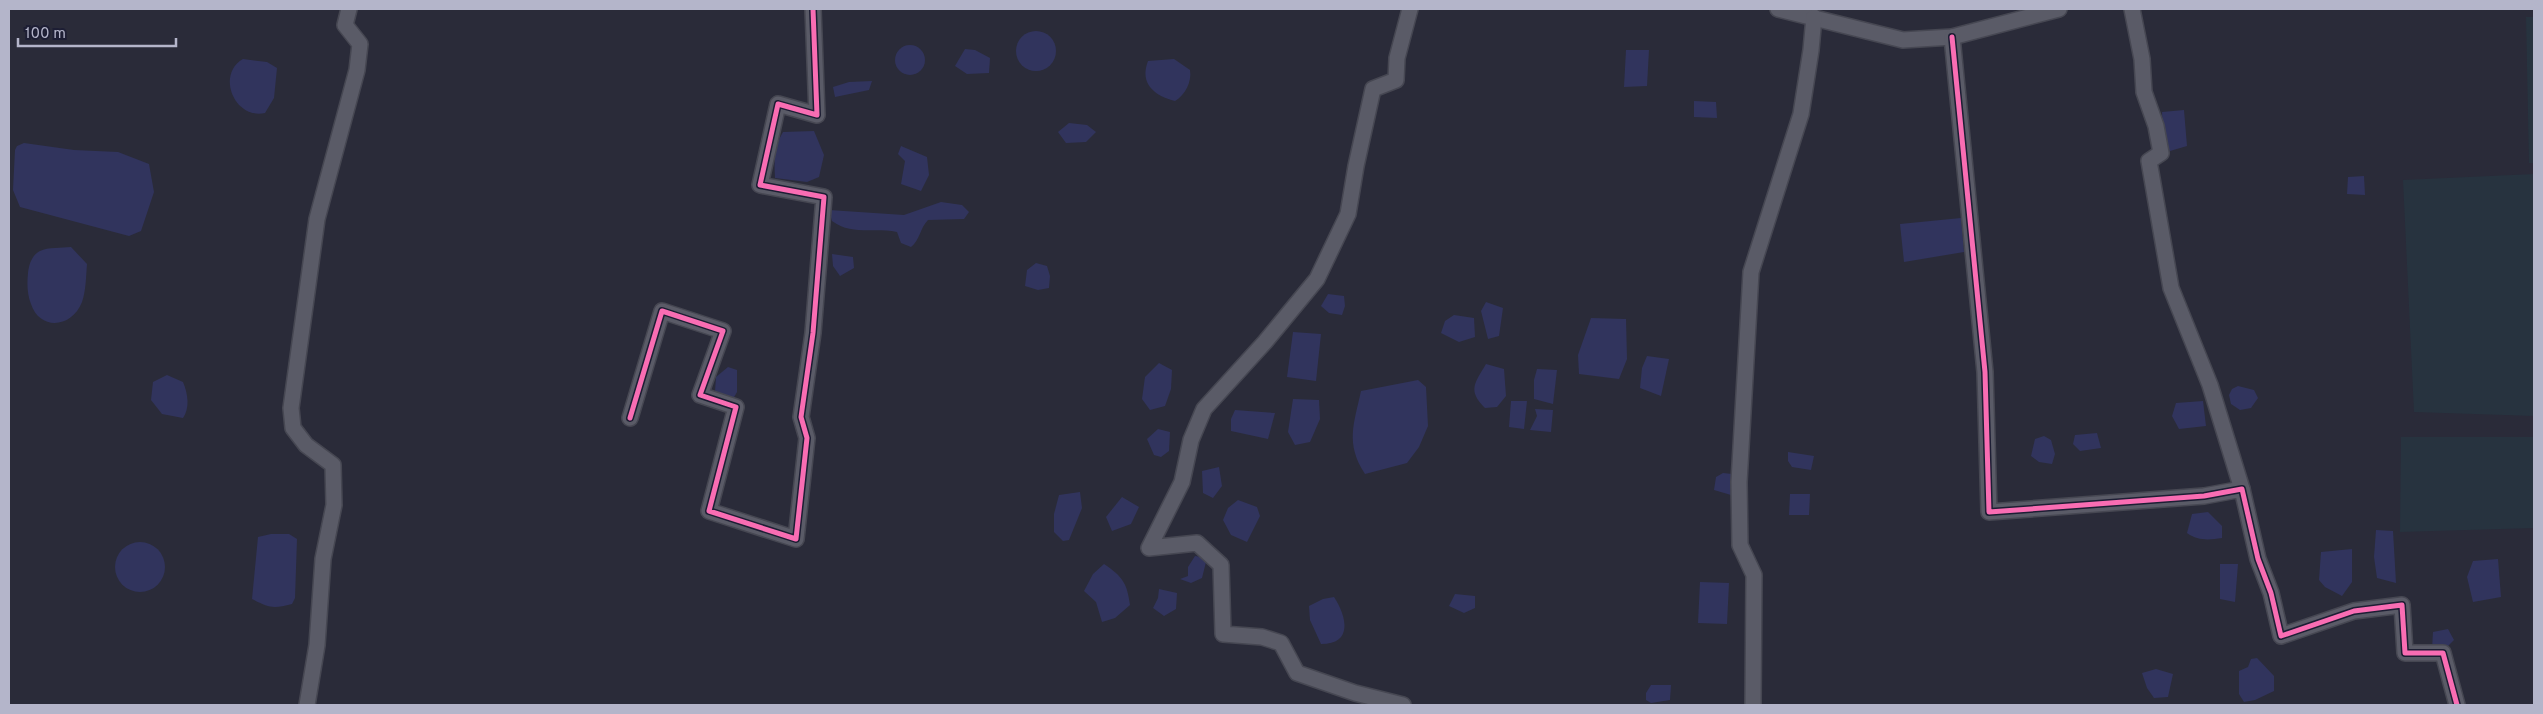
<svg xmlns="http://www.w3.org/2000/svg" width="2543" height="714" font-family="Overpass,sans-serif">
  <rect width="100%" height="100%" fill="#2a2b39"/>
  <g fill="#27333f">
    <polygon points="2526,17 2534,17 2534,163 2529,163"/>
    <polygon points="2534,174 2534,416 2414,412 2403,180"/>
    <polygon points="2401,437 2534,437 2534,528 2400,532"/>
  </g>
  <g fill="#31345d">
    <circle cx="1036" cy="51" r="20"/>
    <circle cx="910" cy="60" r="15"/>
    <polygon points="965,49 975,50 990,58 989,73 967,74 955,66"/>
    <polygon points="1626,50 1649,50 1647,86 1624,87"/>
    <path d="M243 59 267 62 277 68 274 98 265 113C234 120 216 74 243 59Z"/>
    <path d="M1174 59 1190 70C1192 82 1185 95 1175 101 1155 96 1139 84 1148 61Z"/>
    <polygon points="872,81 869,90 835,97 833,87 849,82"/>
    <polygon points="1694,101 1716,102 1717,118 1694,117"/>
    <polygon points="2184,110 2187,146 2170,151 2163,144 2162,112"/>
    <polygon points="1069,123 1087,125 1096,132 1086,142 1066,143 1058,132"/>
    <path d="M814 131 824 155 819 177 807 182 775 178C774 160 774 147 783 132Z"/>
    <polygon points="24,143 74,150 118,152 149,164 154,192 141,231 129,236 20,207 13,190 15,150 17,146"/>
    <polygon points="901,146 927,157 929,175 921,191 901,184 905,161 898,154"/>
    <polygon points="2364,176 2365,195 2347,194 2348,177"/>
    <path d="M941 202 962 205 969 212 964 219 928 220C920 228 920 240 911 247L901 243 897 232C874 227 852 236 832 221L829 210 904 215Z"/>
    <polygon points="1961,218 1964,252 1904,262 1900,224"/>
    <path d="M71 247 87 264C86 276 86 291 82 302 72 328 40 331 31 304 27 294 27 283 28 273 29 264 32 255 40 251 48 247 62 248 71 247Z"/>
    <polygon points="832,254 853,257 854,268 840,276 833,266"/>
    <polygon points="1036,263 1047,266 1050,276 1049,288 1038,290 1025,286 1027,270"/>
    <polygon points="1328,294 1344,296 1345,306 1342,315 1329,313 1321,306"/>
    <polygon points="1486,302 1503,308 1499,336 1488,339 1481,311"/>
    <polygon points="1454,315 1474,318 1475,337 1459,342 1441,333 1445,321"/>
    <polygon points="1591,318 1626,319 1627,359 1619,379 1579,374 1578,355"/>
    <polygon points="1293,332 1321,334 1316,381 1287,377"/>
    <polygon points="1647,356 1669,359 1661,396 1640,388 1642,368"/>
    <polygon points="1159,363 1172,370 1171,389 1165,406 1150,410 1142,399 1145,377"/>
    <path d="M1486 364 1504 369 1506 396 1497 407 1485 408C1467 390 1475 383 1486 364Z"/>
    <polygon points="728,367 737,370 737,392 733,399 715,392 716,377"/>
    <polygon points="1537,369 1557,370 1553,404 1534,399 1534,380"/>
    <path d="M167 375 183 382C188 394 190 408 183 418L162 414 151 400 153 382Z"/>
    <path d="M1418 380 1426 387 1428 426 1419 447 1407 463 1365 474C1345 443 1354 424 1361 391Z"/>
    <polygon points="2238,386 2254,390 2258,398 2251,408 2240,410 2231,404 2229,395 2232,389"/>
    <polygon points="1293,399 1319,400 1320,419 1310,442 1295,445 1288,432"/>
    <polygon points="1511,401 1527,401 1524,429 1509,427"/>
    <polygon points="2203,401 2206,426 2179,429 2172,416 2176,403"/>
    <polygon points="1535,409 1553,410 1551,432 1530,430 1537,416"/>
    <polygon points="1235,410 1275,413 1268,439 1231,431 1231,419"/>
    <polygon points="1158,429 1170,432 1169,451 1161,457 1154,455 1147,439"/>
    <polygon points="2097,433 2101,448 2080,451 2073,444 2075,435"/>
    <polygon points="2044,436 2051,440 2055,454 2052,464 2039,462 2031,456 2035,439"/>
    <polygon points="1788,452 1814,456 1811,470 1792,467 1788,461"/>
    <polygon points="1219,467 1222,486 1213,498 1203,493 1202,471"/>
    <polygon points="1723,473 1732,474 1731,495 1714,490 1716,477"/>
    <polygon points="1080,492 1082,508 1069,540 1063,541 1054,532 1054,514 1059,495"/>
    <polygon points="1790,494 1810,494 1809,515 1789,515"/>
    <polygon points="1122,497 1139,507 1131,524 1112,531 1106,517"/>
    <polygon points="1238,500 1257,507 1260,516 1247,542 1231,535 1223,520 1228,508"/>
    <path d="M2208 512 2222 526V538C2209 540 2198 541 2187 533L2192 514Z"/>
    <polygon points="2376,530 2393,531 2396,583 2377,578 2374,557"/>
    <path d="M271 534H289L297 539 295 598 292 604C273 609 269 608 252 599L258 537Z"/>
    <circle cx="140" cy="567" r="25"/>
    <polygon points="2352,549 2352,582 2342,596 2325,587 2319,580 2321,552"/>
    <polygon points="1195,556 1207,558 1202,578 1191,583 1180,579 1188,576 1188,567"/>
    <polygon points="2498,559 2501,597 2473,602 2467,577 2473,561"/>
    <path d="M1104 564C1123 577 1127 583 1130 605L1115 618 1102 622 1096 602 1084 591 1093 574Z"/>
    <polygon points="2220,564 2238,564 2235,602 2220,599"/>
    <polygon points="1700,582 1729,583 1727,624 1698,623"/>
    <polygon points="1159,589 1177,593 1176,609 1164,616 1153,608 1158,598"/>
    <polygon points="1455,594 1475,596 1475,608 1464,613 1449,606"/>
    <path d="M1334 597C1347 617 1353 644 1321 644L1310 620 1309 606 1323 599Z"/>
    <polygon points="2448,629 2454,640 2445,649 2432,649 2433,632"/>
    <polygon points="2257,658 2274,676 2274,691 2255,700 2244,702 2239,694 2239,671 2248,667 2251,659"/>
    <polygon points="2156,669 2173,674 2168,697 2154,698 2147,688 2142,673"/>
    <polygon points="1651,685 1671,685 1670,700 1651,703 1646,700 1646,693"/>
  </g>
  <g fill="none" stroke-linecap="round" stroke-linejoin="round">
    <defs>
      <g id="minor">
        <polyline points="1778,9 1903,40 1952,37 2059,9"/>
        <polyline points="2132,9 2142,59 2144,92 2156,126 2161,153 2149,161 2171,288 2210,385 2242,489"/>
        <polyline points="1952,37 1985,372 1989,512 2204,496 2242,489 2258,559 2271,593 2281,636 2354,611 2402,605 2405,653 2443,653 2457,705"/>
        <polyline points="630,418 662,311 723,331 700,395 736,407 709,511 796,539 807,438 801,417 813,333 824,197 760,185 778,104 817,115 813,9"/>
        <polyline points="307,705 317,645 323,559 334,505 333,465 306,445 293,428 291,408 317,219 357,70 360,44 345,25 349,9"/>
        <polyline points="1403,705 1355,693 1297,673 1281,643 1262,637 1223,634 1221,565 1197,543 1149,548 1182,482 1191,440 1204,409 1265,342 1317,279 1348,214 1356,166 1373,89 1396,80 1397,58 1410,9"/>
        <polyline points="1753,705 1754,575 1740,545 1739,482 1751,272 1801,114 1811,50 1814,17"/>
      </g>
    </defs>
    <use href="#minor" stroke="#464752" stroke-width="18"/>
    <use href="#minor" stroke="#5a5b67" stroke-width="15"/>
    <defs>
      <g id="cycleway">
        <polyline points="1952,37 1985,372 1989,512 2204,496 2242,489 2258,559 2271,593 2281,636 2354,611 2402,605 2405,653 2443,653 2457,705"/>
        <polyline points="630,418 662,311 723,331 700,395 736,407 709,511 796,539 807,438 801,417 813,333 824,197 760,185 778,104 817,115 813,9"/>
      </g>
    </defs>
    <use href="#cycleway" stroke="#1d1e34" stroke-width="8"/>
    <use href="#cycleway" stroke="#f96db3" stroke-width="5"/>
  </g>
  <rect width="2543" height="714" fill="none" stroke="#b4b5ca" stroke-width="20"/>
  <path d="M18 38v8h158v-8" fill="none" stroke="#b4b5ca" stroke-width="2.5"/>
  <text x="25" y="38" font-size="15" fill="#b4b5ca" stroke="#1d1e34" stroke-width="4" paint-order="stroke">100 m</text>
</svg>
